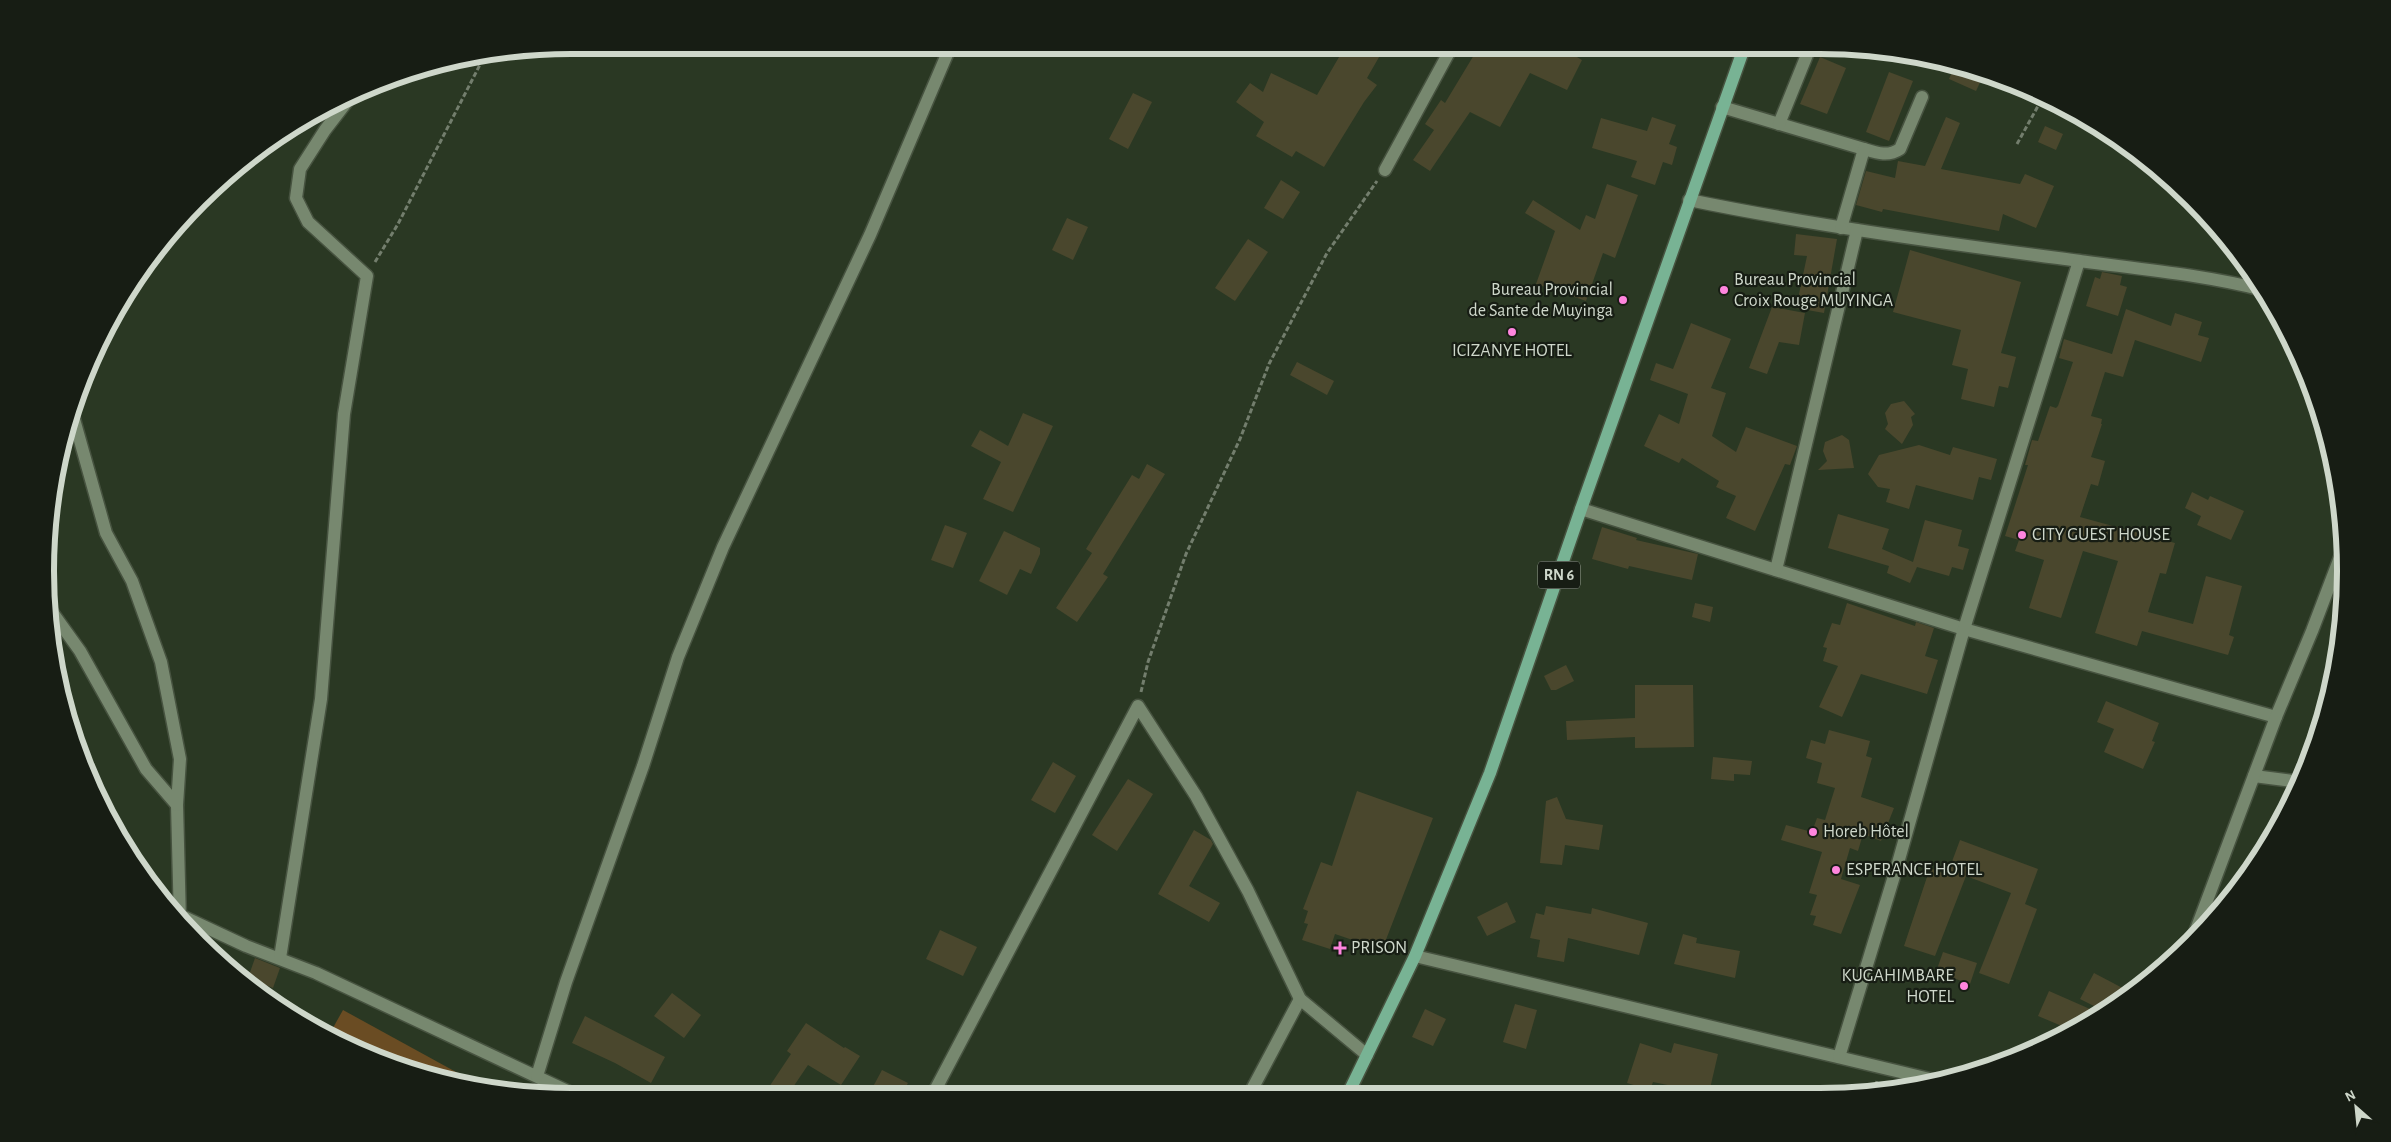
<svg xmlns="http://www.w3.org/2000/svg" width="2391" height="1142" font-family="'Alegreya Sans',sans-serif">
  <rect width="100%" height="100%" fill="#2a3823"/>
  <polygon fill="#6a4c23" points="343,1010 487,1089 468,1087 369,1057 329,1035"/>
  <g fill="#4a472d">
    <polygon points="1346,45 1386,45 1367,78 1377,85 1364,102 1324,167 1296,151 1292,157 1256,136 1264,122 1236,102 1250,83 1263,92 1271,73 1317,95"/>
    <polygon points="1480,45 1575,45 1570,53 1582,60 1567,90 1530,73 1500,127 1470,112 1430,171 1413,160 1434,130 1425,124 1441,100 1445,103"/>
    <polygon points="1820,57 1846,68 1827,114 1800,104"/>
    <polygon points="1955,65 1984,74 1976,91 1949,79"/>
    <polygon points="1889,72 1913,81 1889,141 1866,132"/>
    <polygon points="1133,93 1152,102 1128,149 1109,139"/>
    <polygon points="1652,117 1676,125 1669,144 1677,147 1672,165 1663,162 1655,185 1631,177 1637,161 1592,148 1601,118 1647,131"/>
    <polygon points="1946,117 1960,123 1941,169 2020,184 2025,174 2054,186 2036,228 2003,214 1999,231 1883,209 1882,212 1856,205 1866,171 1895,178 1898,161 1925,166"/>
    <polygon points="2045,126 2063,134 2056,150 2038,142"/>
    <polygon points="1281,180 1300,192 1283,219 1264,208"/>
    <polygon points="1607,184 1638,195 1615,258 1603,253 1586,301 1536,284 1555,231 1525,213 1533,200 1580,230 1586,215 1595,219"/>
    <polygon points="1067,218 1088,227 1073,260 1052,250"/>
    <polygon points="1796,234 1837,239 1824,313 1796,308 1807,256 1794,255"/>
    <polygon points="1248,239 1268,252 1235,301 1215,288"/>
    <polygon points="1910,250 2021,282 2001,353 2016,357 2008,388 1999,386 1994,407 1961,399 1968,369 1952,365 1961,330 1893,312"/>
    <polygon points="2102,272 2122,276 2120,285 2127,287 2118,316 2086,306 2095,277 2100,279"/>
    <polygon points="1772,307 1805,313 1799,345 1779,342 1767,374 1749,368"/>
    <polygon points="2126,309 2171,326 2175,313 2202,322 2198,335 2209,338 2201,362 2135,340 2123,377 2105,372 2091,416 2102,419 2101,424 2102,424 2091,457 2105,461 2098,486 2091,484 2080,517 2175,543 2166,574 2160,573 2148,612 2193,624 2206,576 2242,586 2229,635 2234,637 2228,655 2142,631 2137,646 2095,633 2118,561 2083,551 2061,618 2029,608 2044,560 2015,551 2019,540 2005,536 2028,465 2025,465 2032,440 2038,441 2050,406 2056,408 2058,406 2073,362 2059,358 2064,339 2112,354"/>
    <polygon points="1691,323 1731,339 1711,388 1726,393 1712,436 1736,452 1746,427 1797,446 1790,465 1785,464 1755,531 1726,518 1736,496 1716,487 1719,481 1682,458 1679,463 1644,446 1659,414 1679,424 1688,394 1650,380 1656,363 1673,369"/>
    <polygon points="1297,362 1334,381 1327,395 1290,375"/>
    <polygon points="1904,401 1915,414 1911,417 1913,425 1902,444 1885,429 1888,424 1885,413 1891,404"/>
    <polygon points="1023,413 1053,426 1013,512 983,499 1001,462 971,446 980,430 1008,446"/>
    <polygon points="1842,435 1849,440 1854,468 1818,470 1827,461 1823,451 1825,442"/>
    <polygon points="1919,445 1950,455 1953,447 1997,459 1991,480 1979,477 1973,500 1916,485 1909,509 1886,502 1890,489 1878,487 1868,474 1879,455"/>
    <polygon points="1147,464 1165,474 1103,574 1108,577 1077,622 1056,608 1092,553 1086,549 1132,475 1139,479"/>
    <polygon points="2192,492 2208,500 2210,496 2244,511 2231,540 2197,525 2201,516 2185,508"/>
    <polygon points="1838,514 1889,529 1882,549 1913,562 1925,520 1962,530 1958,546 1969,549 1963,570 1952,567 1949,576 1917,567 1910,583 1887,573 1889,566 1828,548"/>
    <polygon points="945,525 967,533 953,568 931,560"/>
    <polygon points="1602,527 1637,538 1636,540 1698,554 1692,580 1629,566 1628,569 1592,559"/>
    <polygon points="1004,531 1040,548 1040,554 1031,574 1020,569 1007,595 979,581"/>
    <polygon points="1695,603 1713,607 1710,622 1692,617"/>
    <polygon points="1847,603 1915,626 1916,622 1934,628 1925,656 1938,660 1927,694 1861,674 1842,717 1819,707 1838,666 1823,661 1827,648 1823,647 1832,623 1840,625"/>
    <polygon points="1566,665 1574,681 1556,690 1551,690 1544,676"/>
    <polygon points="1635,685 1693,685 1694,747 1635,748 1635,737 1567,740 1566,721 1635,718"/>
    <polygon points="2106,701 2159,723 2152,741 2155,742 2143,769 2104,752 2114,729 2097,722"/>
    <polygon points="1829,730 1870,741 1866,756 1872,758 1861,797 1894,808 1881,841 1863,834 1858,851 1850,848 1841,879 1860,885 1841,934 1813,925 1816,916 1810,915 1817,895 1809,893 1822,852 1781,840 1786,825 1812,832 1817,818 1825,820 1835,788 1817,783 1822,763 1806,758 1811,740 1825,744"/>
    <polygon points="1713,757 1752,761 1750,775 1734,774 1734,781 1711,779"/>
    <polygon points="1053,762 1076,776 1055,813 1031,800"/>
    <polygon points="1128,779 1153,794 1117,851 1092,835"/>
    <polygon points="1357,791 1433,818 1382,950 1335,934 1330,949 1302,940 1308,924 1304,923 1308,911 1303,909 1321,862 1332,866"/>
    <polygon points="1557,797 1566,819 1603,825 1599,850 1565,845 1562,865 1540,863 1546,801"/>
    <polygon points="1194,830 1211,840 1213,844 1189,886 1220,903 1209,922 1158,894"/>
    <polygon points="1960,840 2038,869 2025,904 2037,909 2009,984 1979,973 2011,893 1966,876 1935,956 1904,946 1930,868 1947,875"/>
    <polygon points="1507,902 1516,922 1487,936 1477,917"/>
    <polygon points="1546,906 1591,914 1592,908 1648,923 1639,955 1568,938 1564,962 1537,957 1540,940 1530,938 1536,913 1544,915"/>
    <polygon points="940,930 977,947 963,976 926,959"/>
    <polygon points="1683,934 1697,938 1696,943 1740,951 1735,978 1674,964"/>
    <polygon points="1943,952 1977,963 1970,984 1936,972"/>
    <polygon points="255,958 280,968 273,988 248,978"/>
    <polygon points="2094,973 2132,993 2102,1010 2080,999"/>
    <polygon points="2049,991 2090,1009 2085,1020 2069,1029 2038,1016"/>
    <polygon points="672,993 701,1015 684,1038 654,1016"/>
    <polygon points="1515,1004 1537,1010 1526,1049 1503,1042"/>
    <polygon points="1425,1009 1446,1019 1433,1046 1412,1037"/>
    <polygon points="585,1016 665,1057 651,1083 615,1063 572,1043"/>
    <polygon points="806,1023 844,1048 845,1047 860,1056 841,1085 808,1065 787,1096 763,1096 791,1054 787,1051"/>
    <polygon points="1640,1043 1671,1053 1674,1043 1718,1054 1709,1093 1680,1093 1682,1088 1653,1082 1650,1090 1627,1083"/>
    <polygon points="882,1070 908,1083 901,1096 868,1096"/>
  </g>
  <g fill="none" stroke-linecap="round" stroke-linejoin="round">
    <defs>
      <g id="minor">
        <path d="M1722 107 1864 149C1877 153 1888 157 1900 149L1922 97"/>
        <polyline points="1779,124 1811,45"/>
        <polyline points="1385,170 1453,45"/>
        <path d="M1689 200C1811 225 1935 242 2058 258 2127 268 2196 273 2263 290"/>
        <polyline points="1841,228 1864,149"/>
        <polyline points="72,412 106,533 132,581 161,662 180,759 177,805 180,921"/>
        <polyline points="1581,509 1964,629 2276,717"/>
        <polyline points="1776,570 1857,230"/>
        <polyline points="47,605 80,651 146,769 177,805"/>
        <polyline points="2254,776 2301,782"/>
        <polyline points="171,911 246,946 316,973 580,1097"/>
        <polyline points="2194,935 2276,717 2312,631 2344,547"/>
        <polyline points="1415,956 1934,1080"/>
        <polyline points="280,958 321,699 344,414 367,276 308,222 296,198 300,169 325,130 352,95"/>
        <polyline points="1839,1057 1898,863 1964,629 2079,261"/>
        <polyline points="537,1076 566,982 643,766 678,657 723,547 870,235 951,45"/>
        <polyline points="1249,1095 1300,999"/>
        <polyline points="932,1096 1138,706 1196,796 1248,891 1300,999 1367,1055"/>
      </g>
      <polyline id="major" points="1348,1094 1415,956 1490,773 1581,509 1745,45"/>
    </defs>
    <use href="#minor" stroke="#475340" stroke-width="15"/>
    <use href="#major" stroke="#475340" stroke-width="15"/>
    <g stroke="#737e6d" stroke-width="3" stroke-dasharray="5 2.5" stroke-linecap="butt">
      <polyline points="2017,144 2043,97"/>
      <polyline points="375,262 398,224 486,53"/>
      <polyline points="1141,692 1148,662 1186,554 1240,439 1269,364 1327,253 1377,181"/>
      <polyline points="1873,1093 1877,1081"/>
    </g>
    <use href="#minor" stroke="#77886f" stroke-width="12"/>
    <use href="#major" stroke="#78b394" stroke-width="12"/>
  </g>
  <g fill="#ff85de" stroke="#171d14" stroke-width="2">
    <circle cx="1724" cy="290" r="5"/>
    <circle cx="1623" cy="300" r="5"/>
    <circle cx="1512" cy="332" r="5"/>
    <circle cx="2022" cy="535" r="5"/>
    <circle cx="1813" cy="832" r="5"/>
    <circle cx="1836" cy="870" r="5"/>
    <path d="M1337.5 940.5h5v5h5v5h-5v5h-5v-5h-5v-5h5z"/>
    <circle cx="1964" cy="986" r="5"/>
  </g>
  <g text-anchor="middle" dominant-baseline="central" stroke-width="4.5" stroke-linejoin="round" paint-order="stroke">
    <rect fill="#171d14" stroke="#979f93" stroke-width="1" x="1538" y="561.5" width="42" height="27" rx="4"/>
    <g font-size="16" font-weight="bold" fill="#ced7ca">
      <text x="1559" y="575">RN 6</text>
    </g>
    <g font-size="18" fill="#ced7ca" stroke="#171d14" text-anchor="start">
      <text x="1734" y="280">Bureau Provincial<tspan x="1734" dy="21">Croix Rouge MUYINGA</tspan></text>
      <text x="1613" y="290" text-anchor="end">Bureau Provincial<tspan x="1613" dy="21">de Sante de Muyinga</tspan></text>
      <text x="1512" y="351" text-anchor="middle">ICIZANYE HOTEL</text>
      <text x="2032" y="535">CITY GUEST HOUSE</text>
      <text x="1823" y="832">Horeb Hôtel</text>
      <text x="1846" y="870">ESPERANCE HOTEL</text>
      <text x="1351" y="948">PRISON</text>
      <text x="1954" y="976" text-anchor="end">KUGAHIMBARE<tspan x="1954" dy="21">HOTEL</tspan></text>
    </g>
  </g>
  <path d="M0 0H2391V1142H0ZM571 54H1820A517 517 0 0 1 2337 571V571A517 517 0 0 1 1820 1088H571A517 517 0 0 1 54 571V571A517 517 0 0 1 571 54Z" fill="#171d14" fill-rule="evenodd"/>
  <path fill="none" stroke="#ced7ca" stroke-width="6" d="M571 54H1820A517 517 0 0 1 2337 571V571A517 517 0 0 1 1820 1088H571A517 517 0 0 1 54 571V571A517 517 0 0 1 571 54Z"/>
  <g transform="translate(2356 1107) rotate(333)" stroke="#171d14" stroke-width="4" paint-order="stroke">
  <path d="M0-4L9 19L0 12L-9 19Z" fill="#ced7ca"/>
  <text y="-8" font-size="14" font-weight="bold" text-anchor="middle" fill="#ced7ca">N</text>
  </g>
</svg>
